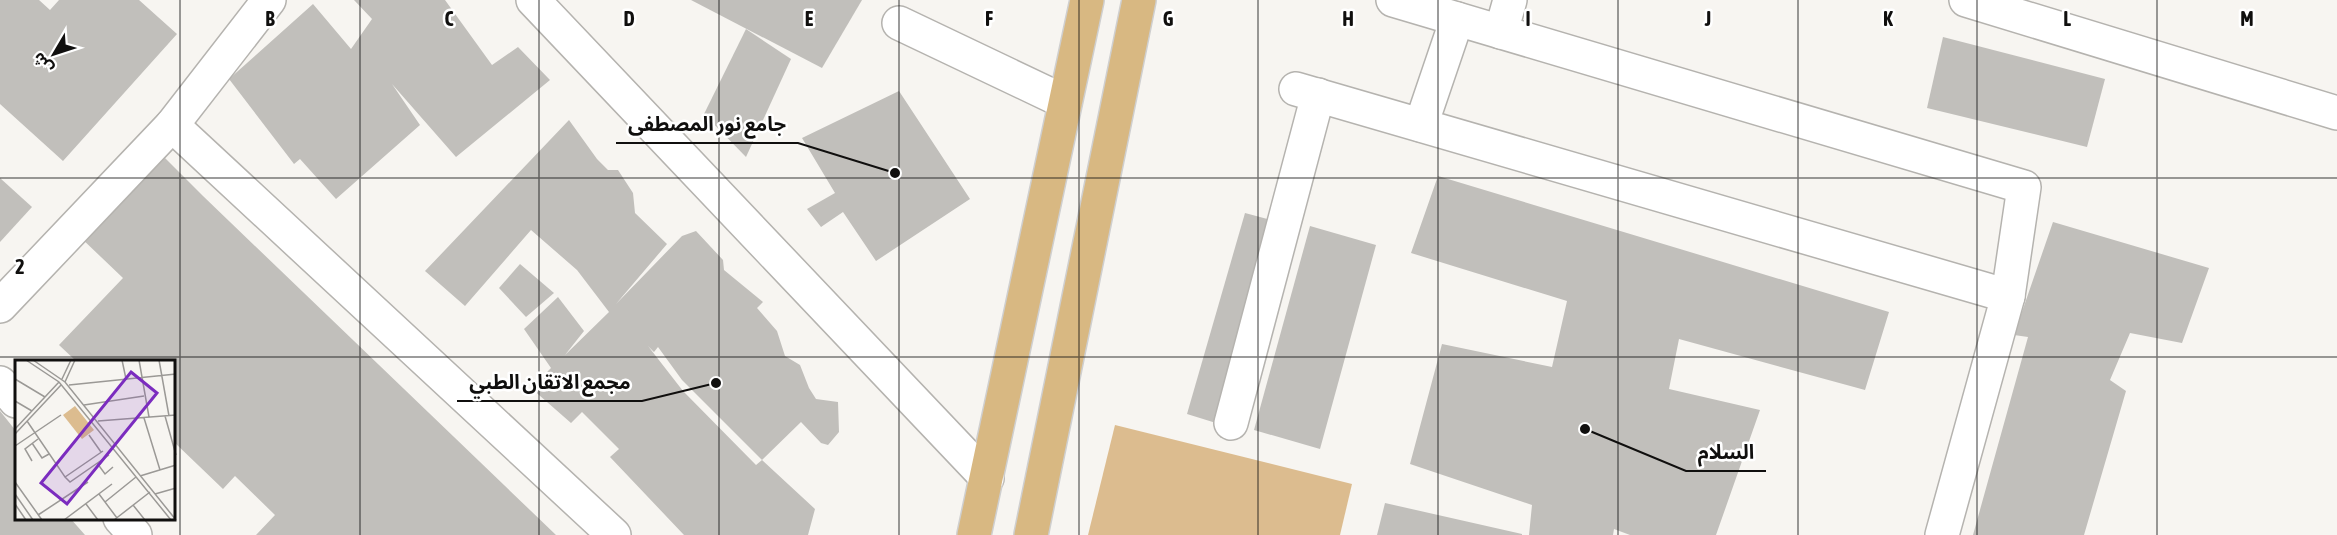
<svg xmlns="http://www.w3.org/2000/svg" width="2337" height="535" font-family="'Asap Condensed','Noto Sans Arabic',sans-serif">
  <rect width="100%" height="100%" fill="#f7f5f1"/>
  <polygon fill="#dcbc8f" points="1115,425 1352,484 1340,535 1088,535"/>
  <g fill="#c1bfbb">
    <polygon points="0,0 39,0 50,10 59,0 139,0 177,34 63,161 0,104"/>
    <polygon points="354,0 445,0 492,65 518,47 550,80 456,157 392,84 420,125 336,199 300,159 294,164 229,79 313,4 351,49 372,19"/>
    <polygon points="691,0 862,0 822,68"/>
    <polygon points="746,29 791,59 746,157 704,114"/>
    <polygon points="1943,37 2105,79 2087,147 1927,108"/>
    <polygon points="899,91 970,199 876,261 843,212 821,227 807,209 835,193 802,138"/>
    <polygon points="569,120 597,159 608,170 618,170 633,193 635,213 667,244 616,304 682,236 696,231 723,260 724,270 763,302 757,308 777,331 785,356 800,365 809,388 816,399 838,402 839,432 828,445 821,443 801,422 762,460 682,380 658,347 654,352 648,346 683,391 756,465 762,460 815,509 808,535 684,535 610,457 619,449 582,412 571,423 531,388 551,368 524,329 558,297 584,331 565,355 609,312 577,270 531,230 465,306 425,271"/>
    <polygon points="160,153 203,196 556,535 256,535 275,515 235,476 223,489 174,442 174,361 76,361 59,345 123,278 79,236"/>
    <polygon points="1438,176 1889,312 1865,390 1679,339 1669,389 1760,410 1716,535 1630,535 1614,529 1613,535 1529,535 1532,505 1410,464 1442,344 1552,367 1567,301 1411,253"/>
    <polygon points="0,178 32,207 0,242"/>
    <polygon points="1245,213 1275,221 1216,423 1187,414"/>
    <polygon points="2053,222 2209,268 2182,343 2130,333 2110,380 2126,391 2084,535 1973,535 2028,337 2014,335"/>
    <polygon points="1310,226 1376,245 1320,449 1254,430"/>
    <polygon points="520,264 554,293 526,317 499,288"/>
    <polygon points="0,411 16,431 16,518 70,518 85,535 0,535"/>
    <polygon points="1385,503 1522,534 1522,535 1377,535"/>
  </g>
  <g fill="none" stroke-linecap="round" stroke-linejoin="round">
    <defs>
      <g id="minor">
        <polyline points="533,0 987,478"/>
        <polyline points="1393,0 2024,187 2008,296"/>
        <polyline points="1966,0 2337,113"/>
        <polyline points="899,23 1065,102"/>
        <polyline points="1501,32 1510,0"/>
        <polyline points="1296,89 2008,296 1942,535"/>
        <polyline points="172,125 614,535"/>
        <polyline points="1421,125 1457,19"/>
        <polyline points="0,306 172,125 269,0"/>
        <polyline points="0,383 16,401"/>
        <polyline points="1231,423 1318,95"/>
        <polyline points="120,518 135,535"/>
      </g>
      <g id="major">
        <polyline points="974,535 1087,0"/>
        <polyline points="1031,535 1139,0"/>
      </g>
    </defs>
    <use href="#minor" stroke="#b5b3af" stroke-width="36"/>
    <use href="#major" stroke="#cfcfcf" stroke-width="36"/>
    <use href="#minor" stroke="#fff" stroke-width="33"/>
    <use href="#major" stroke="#d8b882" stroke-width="33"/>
  </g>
  <path fill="none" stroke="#100f0e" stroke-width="1.5" stroke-opacity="0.55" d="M180 0V535M360 0V535M539 0V535M719 0V535M899 0V535M1079 0V535M1258 0V535M1438 0V535M1618 0V535M1798 0V535M1977 0V535M2157 0V535M0 178H2337M0 357H2337"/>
  <g transform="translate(15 360)">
    <rect width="160" height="160" fill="#f7f5f1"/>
    <path d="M60 46 79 70 67 79 48 55Z" fill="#dcbc8f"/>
    <path fill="none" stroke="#9b9996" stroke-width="1.5" d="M11 0 44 22 156 160M18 0 50 22 161 160M107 0 111 19M124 0 134 57M144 0 154 56M0 19 30 37M47 19 56 0M50 22 60 0M54 25 161 14M0 41 17 51M69 45 129 36M150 56 161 95M129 58 145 110M12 61 50 117 88 91M83 61 161 55M0 69 44 22M0 74 46 25M74 75 86 92M17 83 27 98 34 94M0 86 46 55M17 101 10 89 23 79M82 103 90 114 98 107M125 116 161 105M50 117 55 122 94 95M0 122 27 160M0 134 18 160M84 134 102 158M140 134 161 128M90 142 121 117M0 144 11 160M71 144 83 160M118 145 130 160M23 155 73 122M49 160 97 124M99 160 135 132"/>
    <path fill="#7b2cbf" fill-opacity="0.15" stroke="#7b2cbf" stroke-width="3" d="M116 12 142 33 52 144 26 123Z"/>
    <rect width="160" height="160" fill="none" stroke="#100f0e" stroke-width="3"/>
  </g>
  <g font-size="20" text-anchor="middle" font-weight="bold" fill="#100f0e" stroke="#fff" stroke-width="5" stroke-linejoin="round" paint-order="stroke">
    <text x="270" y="26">B</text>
    <text x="449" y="26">C</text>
    <text x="629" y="26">D</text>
    <text x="809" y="26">E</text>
    <text x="989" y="26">F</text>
    <text x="1168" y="26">G</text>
    <text x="1348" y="26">H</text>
    <text x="1528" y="26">I</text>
    <text x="1708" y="26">J</text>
    <text x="1888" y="26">K</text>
    <text x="2067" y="26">L</text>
    <text x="2247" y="26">M</text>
    <text x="20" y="274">2</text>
  </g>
  <path fill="none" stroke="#100f0e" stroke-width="2" d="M895 173L798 143H616M716 383L642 401H457M1585 429L1686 471H1766"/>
  <g fill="#100f0e" stroke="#fff" stroke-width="2">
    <circle cx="895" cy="173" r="6"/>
    <circle cx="716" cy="383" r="6"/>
    <circle cx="1585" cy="429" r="6"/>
  </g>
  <g font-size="20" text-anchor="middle" font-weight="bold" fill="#100f0e" stroke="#fff" stroke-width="5" stroke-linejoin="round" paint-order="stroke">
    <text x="707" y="131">جامع نور المصطفى</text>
    <text x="550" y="389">مجمع الاتقان الطبي</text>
    <text x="1726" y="459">السلام</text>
  </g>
  <g transform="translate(54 54) rotate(231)" stroke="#ffffff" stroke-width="4.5" paint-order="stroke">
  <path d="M0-4.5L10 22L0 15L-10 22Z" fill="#100f0e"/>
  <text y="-9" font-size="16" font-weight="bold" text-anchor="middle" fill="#100f0e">ش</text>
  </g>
</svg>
